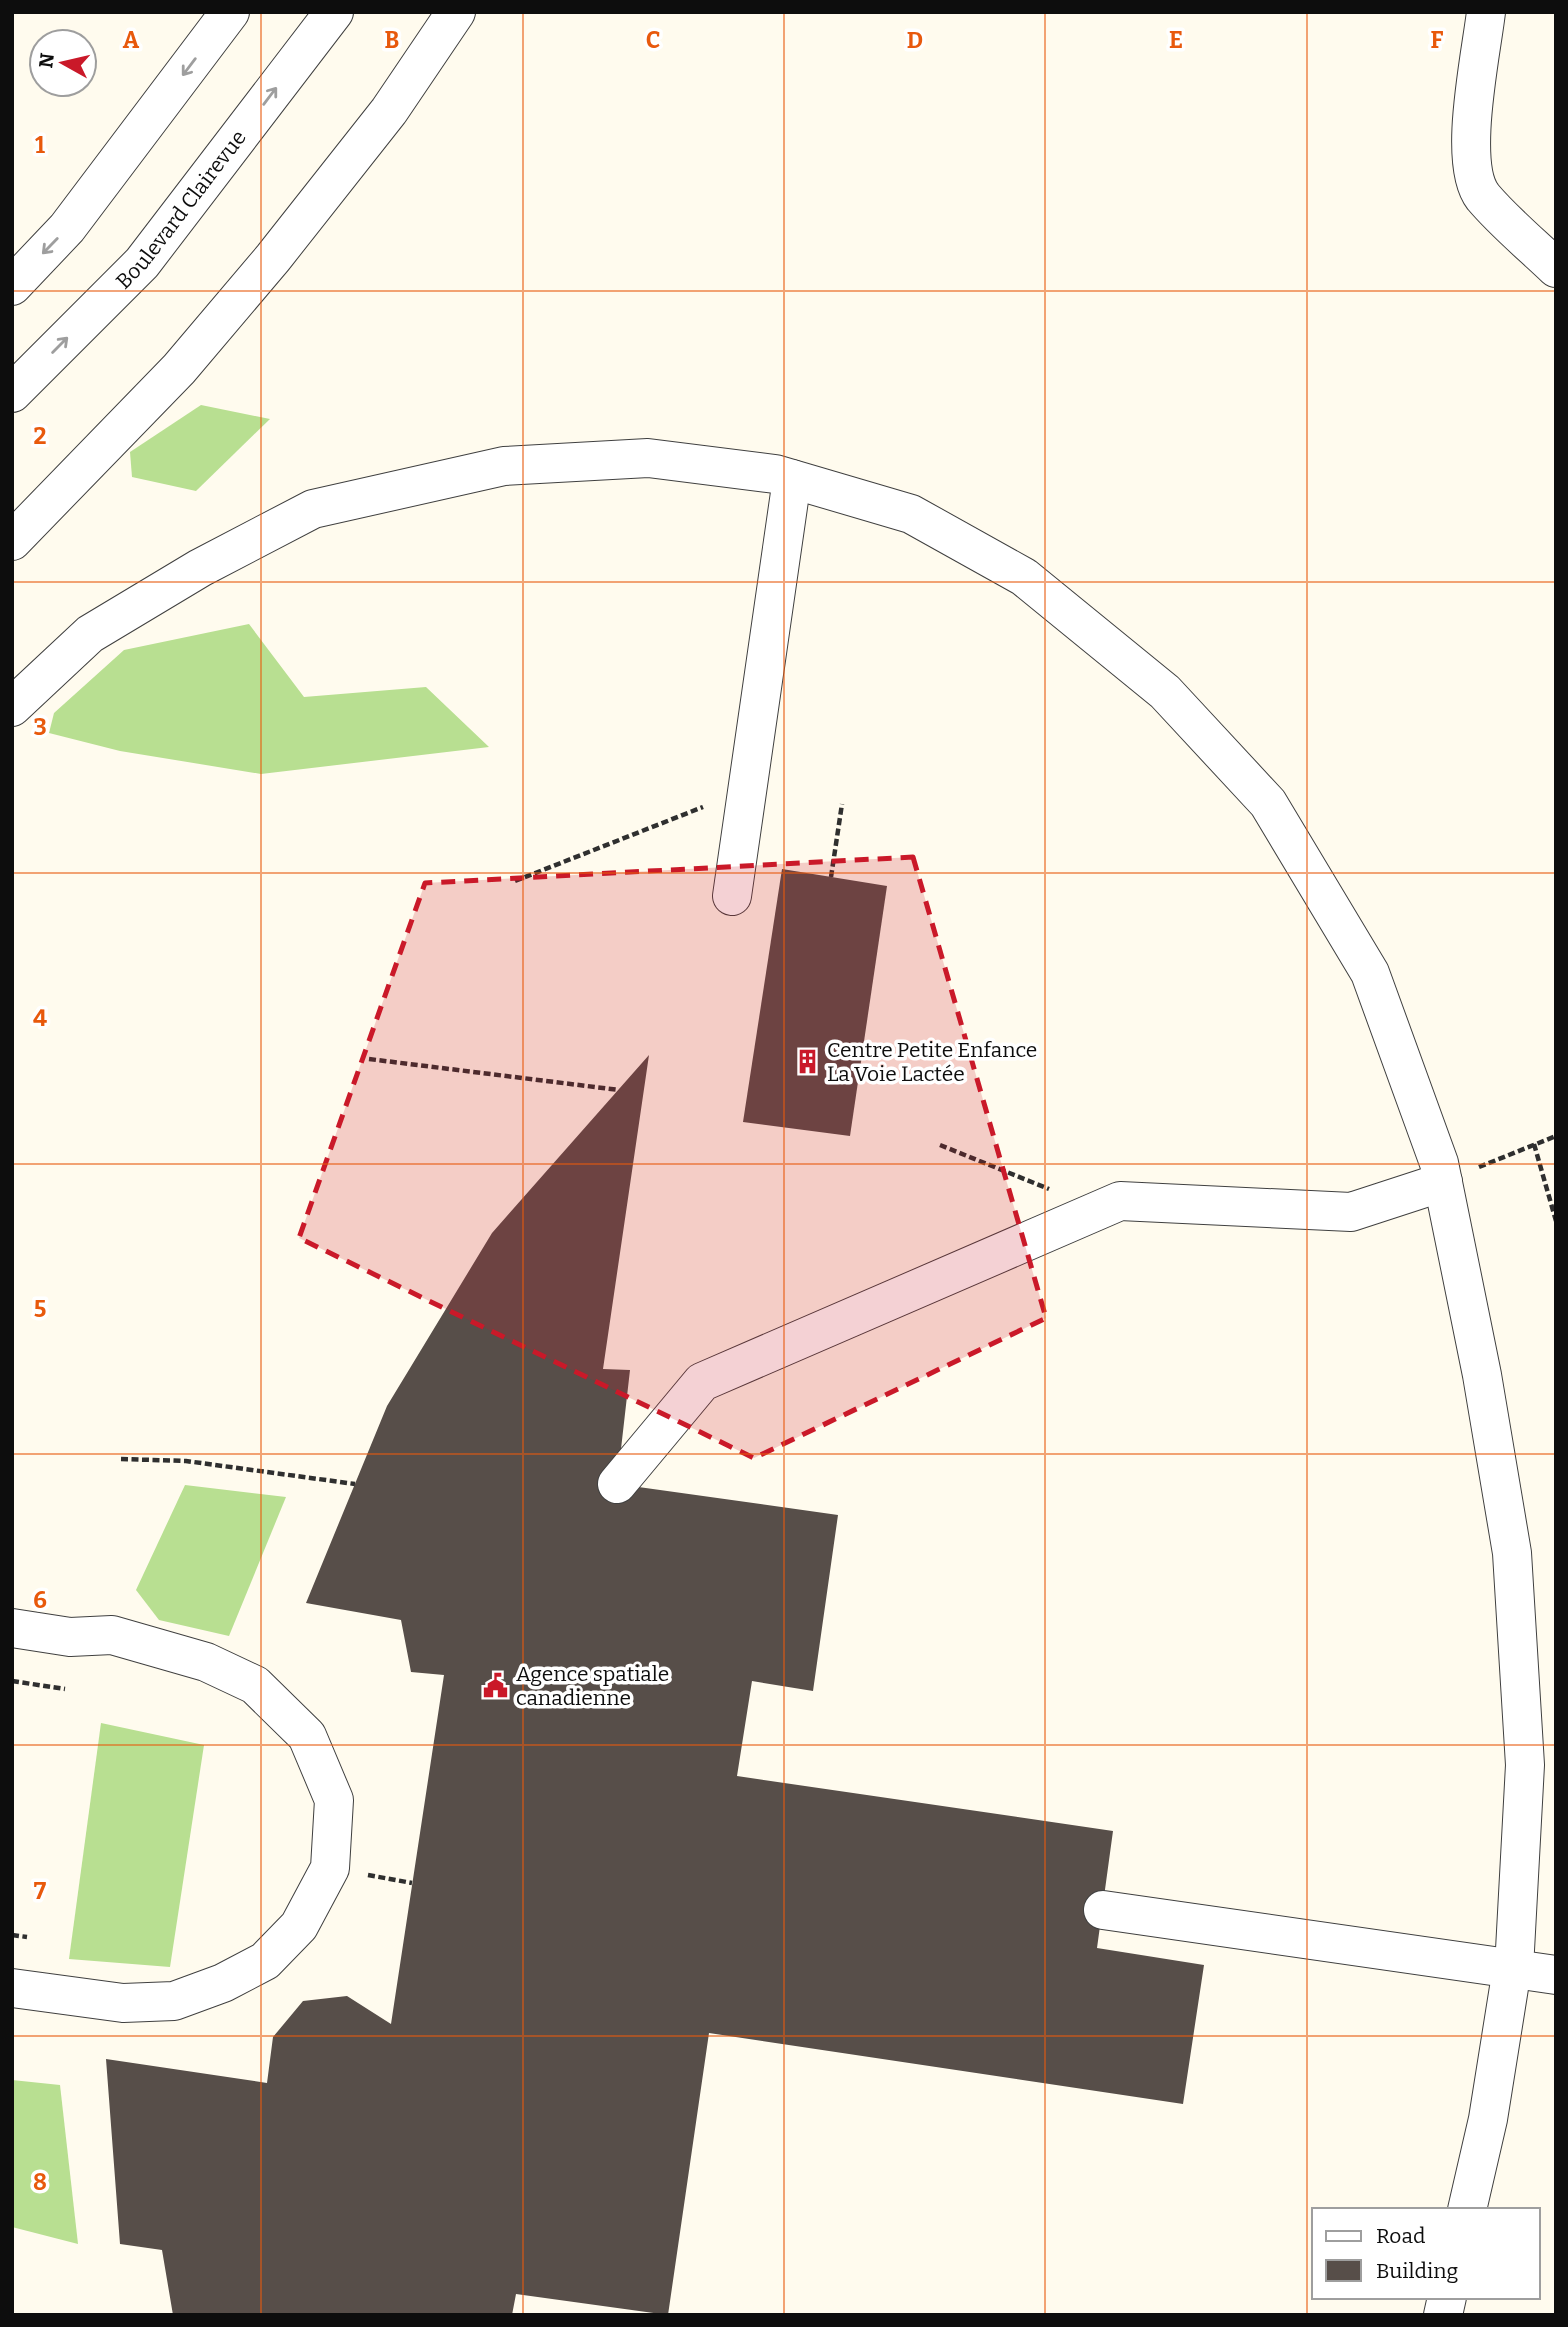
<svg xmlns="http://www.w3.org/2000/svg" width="1568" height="2327" font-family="Bitter,serif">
  <rect width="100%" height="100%" fill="#fffbee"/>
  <g fill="#b8df91">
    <polygon points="201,405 270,419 196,491 132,477 130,452"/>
    <polygon points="249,624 304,697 426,687 489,747 261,774 120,751 49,733 54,713 124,650"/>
    <polygon points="185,1485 286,1497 229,1636 159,1620 136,1590"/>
    <polygon points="101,1723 204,1745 170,1967 69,1959"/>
    <polygon points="12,2080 60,2085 78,2244 12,2227"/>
  </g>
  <g fill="#574e49">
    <polygon points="782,869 887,886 850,1136 743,1122"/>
    <polygon points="649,1055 603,1369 630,1370 617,1484 838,1515 813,1691 752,1681 737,1776 1113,1831 1097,1948 1204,1965 1183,2104 709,2033 668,2315 516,2294 512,2315 173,2315 162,2250 120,2244 106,2059 267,2083 273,2037 303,2001 347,1996 391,2024 444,1675 411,1672 401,1620 306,1603 387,1406 492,1233"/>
  </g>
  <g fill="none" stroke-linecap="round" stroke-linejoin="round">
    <defs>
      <g id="minor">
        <path d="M1486 12C1481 55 1457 164 1483 197 1504 222 1532 245 1556 268"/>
        <polyline points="12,286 67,228 230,12"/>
        <path id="s1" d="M12 393 142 263 334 12"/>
        <polyline points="12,541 179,369 273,258 389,111 456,12"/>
        <polyline points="12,707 90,634 200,568 313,509 504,466 648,458 775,474 911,514 1024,577 1165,692 1268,803 1370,973 1439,1163 1482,1375 1512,1553 1525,1765 1515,1950 1488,2119 1467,2210"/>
        <polyline points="732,896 792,479"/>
        <polyline points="617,1484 702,1382 1120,1201 1351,1212 1443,1182"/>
        <polyline points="12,1628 70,1637 112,1635 206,1662 255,1685 307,1736 334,1800 330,1868 299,1926 265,1961 223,1983 174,2001 123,2003 12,1988"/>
        <polyline points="1103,1910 1556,1975"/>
        <polyline points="1443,2315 1447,2297"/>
      </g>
    </defs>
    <use href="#minor" stroke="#404040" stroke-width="40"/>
    <g stroke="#2f2f2f" stroke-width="4.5" stroke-dasharray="7 3.5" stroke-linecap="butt">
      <polyline points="831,877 842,804"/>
      <polyline points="515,881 703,807"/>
      <polyline points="369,1059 619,1090"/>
      <polyline points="1534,1144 1556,1221"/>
      <polyline points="940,1145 1049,1189"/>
      <polyline points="1479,1167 1556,1136"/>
      <polyline points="121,1459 186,1461 355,1484"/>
      <polyline points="12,1681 65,1689"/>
      <polyline points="368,1875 412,1883"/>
      <polyline points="12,1935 27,1937"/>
    </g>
    <use href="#minor" stroke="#fff" stroke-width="38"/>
  </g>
  <defs><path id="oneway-shaft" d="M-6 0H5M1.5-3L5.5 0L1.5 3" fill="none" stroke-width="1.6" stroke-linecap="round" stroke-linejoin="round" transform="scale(1.75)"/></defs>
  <g stroke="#9e9e9e">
    <use href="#oneway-shaft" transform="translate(189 67) rotate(127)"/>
    <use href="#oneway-shaft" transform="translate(270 96) rotate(-53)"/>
    <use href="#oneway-shaft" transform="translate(50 246) rotate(134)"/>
    <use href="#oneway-shaft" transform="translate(60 345) rotate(-45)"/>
  </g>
  <path fill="#ca1929" fill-opacity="0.2" stroke="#ca1929" stroke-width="5" stroke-dasharray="14 9" stroke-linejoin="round" d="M913 857 1046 1318 754 1458 299 1238 425 883Z"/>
  <path fill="none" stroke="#e8590c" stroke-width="2" stroke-opacity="0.55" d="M261 12V2315M523 12V2315M784 12V2315M1045 12V2315M1307 12V2315M12 291H1556M12 582H1556M12 873H1556M12 1164H1556M12 1454H1556M12 1745H1556M12 2036H1556"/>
  <defs>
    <symbol id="building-bare" viewBox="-9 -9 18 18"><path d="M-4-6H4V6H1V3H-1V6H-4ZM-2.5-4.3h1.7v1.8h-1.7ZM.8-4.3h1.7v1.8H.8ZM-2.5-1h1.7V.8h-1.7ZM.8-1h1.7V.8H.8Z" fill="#ca1929" stroke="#fff" stroke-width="2.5" paint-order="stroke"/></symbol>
    <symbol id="civic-bare" viewBox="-9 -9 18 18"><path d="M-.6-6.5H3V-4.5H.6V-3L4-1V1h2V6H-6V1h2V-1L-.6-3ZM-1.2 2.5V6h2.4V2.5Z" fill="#ca1929" stroke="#fff" stroke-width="2.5" paint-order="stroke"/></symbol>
  </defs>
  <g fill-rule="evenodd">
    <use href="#building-bare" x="790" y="1044" width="35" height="35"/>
    <use href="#civic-bare" x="478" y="1668" width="35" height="35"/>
  </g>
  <g text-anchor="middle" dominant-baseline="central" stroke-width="7" stroke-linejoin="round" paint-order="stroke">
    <g font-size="21" fill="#0d0d0d" stroke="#fff">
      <text stroke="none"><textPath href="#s1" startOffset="250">Boulevard Clairevue</textPath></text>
    </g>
    <g font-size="21" fill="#0d0d0d" stroke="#fff" text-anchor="start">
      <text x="827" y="1050">Centre Petite Enfance<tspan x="827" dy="24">La Voie Lactée</tspan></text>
      <text x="516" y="1674">Agence spatiale<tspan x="516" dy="24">canadienne</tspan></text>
    </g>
  </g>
  <g font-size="23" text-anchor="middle" font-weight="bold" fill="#e8590c" stroke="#fff" stroke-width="7" stroke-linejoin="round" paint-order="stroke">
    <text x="131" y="48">A</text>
    <text x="392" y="48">B</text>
    <text x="653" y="48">C</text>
    <text x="915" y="48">D</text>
    <text x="1176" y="48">E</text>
    <text x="1437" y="48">F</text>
    <text x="40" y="153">1</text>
    <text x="40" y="444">2</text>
    <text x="40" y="735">3</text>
    <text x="40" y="1026">4</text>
    <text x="40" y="1317">5</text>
    <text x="40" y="1608">6</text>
    <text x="40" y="1899">7</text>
    <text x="40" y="2190">8</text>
  </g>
  <rect width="1568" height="2327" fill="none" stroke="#0d0d0d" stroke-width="28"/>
  <rect x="1312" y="2208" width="228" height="91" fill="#ffffff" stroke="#9e9e9e" stroke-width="2"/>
  <rect x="1326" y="2231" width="35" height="10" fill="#ffffff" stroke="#9e9e9e" stroke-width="2"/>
  <text x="1376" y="2243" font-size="21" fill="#0d0d0d">Road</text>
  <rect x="1326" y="2260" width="35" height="21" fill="#574e49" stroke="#9e9e9e" stroke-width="2"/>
  <text x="1376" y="2278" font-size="21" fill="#0d0d0d">Building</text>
  <g transform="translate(63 63) rotate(278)"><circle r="33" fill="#ffffff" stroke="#9e9e9e" stroke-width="2"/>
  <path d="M0-5L12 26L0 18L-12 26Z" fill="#ca1929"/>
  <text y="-10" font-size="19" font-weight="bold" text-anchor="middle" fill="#0d0d0d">N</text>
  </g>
</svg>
